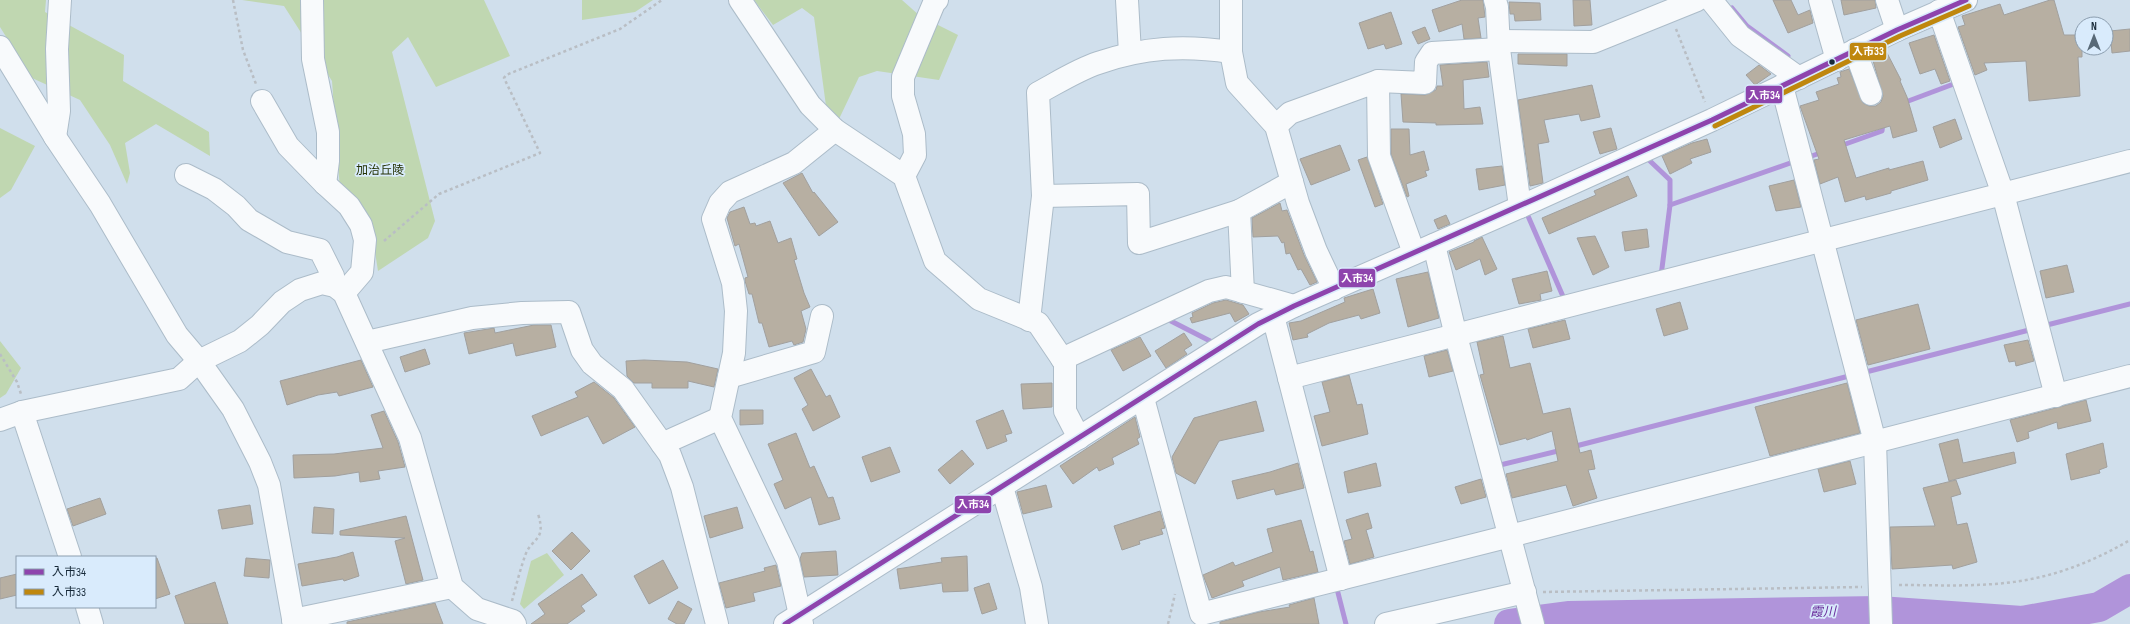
<svg xmlns="http://www.w3.org/2000/svg" width="2130" height="624" font-family="'Sofia Sans Condensed','Noto Sans JP',sans-serif">
  <rect width="100%" height="100%" fill="#d0dfec"/>
  <g fill="#c0d7b1">
    <polygon points="0,0 46,0 45,12 124,55 123,81 209,132 210,156 156,124 125,143 130,173 127,184 110,145 80,100 32,78 0,27"/>
    <polygon points="242,0 484,0 510,56 436,87 408,37 392,52 435,221 428,238 378,271 370,220 340,190 332,81 284,6"/>
    <polygon points="582,0 653,0 635,12 582,20"/>
    <polygon points="754,0 902,0 920,16 958,35 939,80 877,71 859,77 839,119 826,106 814,17 802,8 773,25"/>
    <polygon points="0,128 35,146 11,190 0,198"/>
    <polygon points="0,341 21,368 6,394 0,398"/>
    <polygon points="547,553 564,575 524,609 520,604 531,561"/>
  </g>
  <g fill="none" stroke-linecap="round" stroke-linejoin="round">
    <g stroke="#b094da" stroke-width="5">
      <polyline points="1732,8 1747,26 1788,56"/>
      <polyline points="1903,103 1959,82"/>
      <polyline points="1840,146 1882,131 1883,122"/>
      <polyline points="1806,158 1823,152"/>
      <polyline points="1650,161 1670,180 1670,205 1661,276"/>
      <polyline points="1670,205 1796,161"/>
      <polyline points="1528,216 1565,301"/>
      <polyline points="1165,318 1216,344"/>
      <polyline points="2043,326 2130,304"/>
      <polyline points="1862,373 2033,329"/>
      <polyline points="1572,447 1853,375"/>
      <polyline points="1496,466 1562,450"/>
      <polyline points="1336,585 1346,624"/>
    </g>
    <polyline stroke="#b094da" stroke-width="30" points="1509,624 1568,616 1879,611 2022,621 2099,607 2130,589"/>
  </g>
  <g fill="#b7afa2" stroke="#a1a09e">
    <polygon points="1462,0 1483,0 1485,17 1478,18 1481,38 1464,39 1462,24 1439,32 1432,10"/>
    <polygon points="1573,0 1590,0 1592,25 1574,26"/>
    <polygon points="1773,0 1791,0 1798,15 1810,10 1813,23 1788,33"/>
    <polygon points="1841,0 1875,0 1876,8 1844,15"/>
    <polygon points="2050,0 2054,0 2064,35 2082,35 2082,57 2078,57 2080,96 2029,101 2026,61 1984,63 1987,70 1975,75 1958,27 1965,25 1962,16 2000,4 2004,15"/>
    <polygon points="1509,2 1540,3 1541,20 1515,21 1514,14 1510,14"/>
    <polygon points="1391,12 1402,44 1386,49 1384,44 1368,49 1359,23"/>
    <polygon points="1425,27 1430,39 1418,44 1412,32"/>
    <polygon points="2130,29 2130,51 2112,53 2110,31"/>
    <polygon points="1934,35 1950,81 1941,84 1935,69 1920,74 1909,43"/>
    <polygon points="1886,51 1901,80 1900,81 1907,97 1917,131 1893,138 1890,126 1844,140 1856,178 1889,168 1889,170 1923,161 1928,180 1891,191 1891,193 1866,200 1865,196 1845,202 1838,177 1820,184 1814,160 1819,159 1800,106 1819,100 1816,92 1839,84 1837,78 1841,77 1840,72 1849,69 1863,103 1869,106 1876,106 1881,102 1883,96 1872,57"/>
    <polygon points="1518,54 1567,54 1567,66 1518,64"/>
    <polygon points="1487,62 1489,77 1463,80 1464,109 1480,107 1483,124 1436,125 1436,123 1403,122 1401,94 1425,95 1436,90 1437,86 1443,86 1440,65"/>
    <polygon points="1759,65 1771,74 1755,85 1746,75"/>
    <polygon points="1592,85 1600,117 1581,121 1579,114 1544,120 1549,142 1538,144 1543,183 1530,186 1518,100"/>
    <polygon points="1955,119 1962,139 1940,148 1933,127"/>
    <polygon points="1611,128 1617,149 1600,154 1593,132"/>
    <polygon points="1391,129 1409,129 1410,155 1424,151 1429,170 1425,171 1427,176 1406,184 1409,196 1407,197 1391,154"/>
    <polygon points="1707,139 1711,152 1690,159 1692,163 1670,174 1662,156 1692,143"/>
    <polygon points="1340,145 1350,170 1311,185 1300,159"/>
    <polygon points="1367,157 1383,204 1375,207 1358,160"/>
    <polygon points="1502,166 1505,185 1479,190 1476,169"/>
    <polygon points="802,173 813,193 814,192 838,222 819,236 783,183"/>
    <polygon points="1628,176 1637,196 1549,234 1542,218 1596,195 1594,191"/>
    <polygon points="1794,180 1801,207 1776,211 1769,186"/>
    <polygon points="1280,203 1282,211 1287,210 1304,255 1317,282 1310,285 1301,269 1298,270 1290,253 1286,254 1284,242 1282,243 1278,236 1253,237 1252,218"/>
    <polygon points="744,207 750,224 755,223 756,226 770,221 778,243 791,238 797,259 794,260 804,293 810,307 801,311 806,329 803,342 794,345 792,341 769,347 762,323 759,323 752,294 749,294 745,281 745,278 748,277 739,244 735,246 727,218 730,212"/>
    <polygon points="1446,215 1450,224 1438,229 1434,220"/>
    <polygon points="1647,229 1649,247 1625,251 1622,232"/>
    <polygon points="1595,236 1609,267 1593,275 1577,238"/>
    <polygon points="1482,237 1497,269 1485,275 1480,259 1456,270 1449,252 1474,242 1474,241"/>
    <polygon points="2067,265 2074,292 2046,298 2040,271"/>
    <polygon points="1547,271 1552,291 1540,294 1541,300 1519,304 1512,279"/>
    <polygon points="1428,272 1439,318 1408,327 1396,279"/>
    <polygon points="1373,289 1380,313 1361,319 1359,315 1329,323 1307,334 1308,337 1293,340 1289,323 1301,321 1345,302 1344,298"/>
    <polygon points="1226,300 1243,305 1249,314 1235,322 1230,313 1192,323 1190,318 1193,317 1192,313 1213,303"/>
    <polygon points="1680,302 1688,329 1664,336 1656,309"/>
    <polygon points="1918,304 1930,349 1868,365 1856,320"/>
    <polygon points="1565,320 1570,339 1533,348 1528,329"/>
    <polygon points="534,325 551,325 556,347 516,356 513,343 469,354 464,333 494,328 495,333"/>
    <polygon points="1184,333 1192,345 1184,350 1187,354 1166,368 1155,351"/>
    <polygon points="1503,336 1510,368 1530,363 1543,414 1570,408 1580,453 1591,450 1595,469 1588,470 1597,498 1573,506 1566,485 1512,498 1506,474 1558,461 1552,431 1527,440 1526,438 1500,445 1480,375 1484,374 1477,342"/>
    <polygon points="1140,337 1151,356 1123,371 1111,350"/>
    <polygon points="2028,340 2034,361 2016,366 2015,361 2009,362 2004,345"/>
    <polygon points="425,349 430,364 405,372 400,357"/>
    <polygon points="1447,350 1453,371 1429,377 1424,356"/>
    <polygon points="361,360 373,387 339,396 337,392 318,395 287,405 280,381"/>
    <polygon points="644,360 687,362 718,369 714,387 688,381 688,388 652,388 652,383 634,383 627,376 626,361"/>
    <polygon points="811,369 826,397 830,395 840,417 813,431 802,409 808,405 794,378"/>
    <polygon points="1349,375 1357,405 1362,404 1368,434 1322,446 1314,416 1330,412 1322,382"/>
    <polygon points="594,382 614,398 635,427 603,444 588,416 541,436 532,416 578,397 575,392"/>
    <polygon points="1052,383 1052,407 1023,409 1021,384"/>
    <polygon points="1847,383 1860,433 1770,456 1755,407"/>
    <polygon points="2086,400 2091,421 2058,429 2057,422 2028,432 2029,438 2017,442 2010,420"/>
    <polygon points="1256,401 1264,431 1219,441 1195,484 1176,473 1172,457 1194,418"/>
    <polygon points="740,410 763,410 763,424 740,425"/>
    <polygon points="1003,410 1012,433 1005,435 1007,441 987,449 976,421"/>
    <polygon points="384,411 398,442 405,467 378,471 380,479 360,482 359,472 335,476 294,478 293,455 334,454 383,448 371,415"/>
    <polygon points="1135,417 1140,437 1137,439 1139,444 1112,458 1114,464 1099,471 1097,467 1073,484 1060,466"/>
    <polygon points="796,433 810,468 814,466 828,498 833,497 840,519 819,525 811,497 785,509 774,484 783,480 768,444"/>
    <polygon points="1958,439 1963,463 2014,452 2016,463 1949,481 1939,444"/>
    <polygon points="2103,443 2107,467 2099,470 2100,473 2071,480 2066,454"/>
    <polygon points="890,447 900,472 871,482 862,457"/>
    <polygon points="962,450 974,464 950,484 938,470"/>
    <polygon points="1850,461 1856,484 1824,492 1818,469"/>
    <polygon points="1298,463 1304,488 1276,495 1274,489 1237,499 1232,481 1270,472"/>
    <polygon points="1376,463 1381,486 1348,493 1344,472"/>
    <polygon points="1481,479 1486,497 1461,504 1455,487"/>
    <polygon points="1956,480 1961,494 1951,497 1957,525 1967,523 1977,562 1953,569 1952,565 1892,569 1890,527 1935,526 1923,488"/>
    <polygon points="1046,485 1052,507 1023,514 1017,492"/>
    <polygon points="100,498 106,514 73,526 67,509"/>
    <polygon points="250,505 253,524 222,529 218,510"/>
    <polygon points="314,507 334,509 333,534 312,533"/>
    <polygon points="737,507 743,528 710,538 704,516"/>
    <polygon points="1160,511 1165,528 1161,529 1163,534 1139,541 1140,544 1122,550 1114,526"/>
    <polygon points="1368,513 1372,528 1366,530 1374,557 1350,564 1344,541 1352,539 1346,520"/>
    <polygon points="406,516 423,580 406,584 395,541 405,538 340,535 340,531"/>
    <polygon points="1301,520 1310,552 1313,551 1318,572 1283,580 1280,567 1242,581 1244,586 1212,598 1203,575 1233,562 1235,566 1273,552 1267,529"/>
    <polygon points="572,532 590,551 571,570 552,551"/>
    <polygon points="836,551 838,575 804,577 800,559 802,553"/>
    <polygon points="353,552 359,576 344,581 343,579 302,586 298,564 337,557"/>
    <polygon points="967,556 968,591 943,592 942,583 900,589 897,569 942,562 941,558"/>
    <polygon points="155,558 157,558 170,594 155,599"/>
    <polygon points="246,558 270,560 269,578 244,576"/>
    <polygon points="663,560 678,588 649,604 634,576"/>
    <polygon points="776,565 781,586 753,593 755,601 726,608 719,583 765,571 764,568"/>
    <polygon points="17,574 17,595 0,599 0,578"/>
    <polygon points="582,574 597,595 581,606 585,611 567,624 531,624 545,614 538,604"/>
    <polygon points="215,582 228,624 185,624 175,596"/>
    <polygon points="989,583 997,609 982,614 974,588"/>
    <polygon points="1314,598 1319,624 1220,624 1220,622 1259,612 1290,607 1289,605"/>
    <polygon points="678,601 692,609 684,624 677,624 668,619"/>
    <polygon points="435,603 443,624 347,624 347,622"/>
  </g>
  <g fill="none" stroke-linecap="round" stroke-linejoin="round">
    <defs>
      <g id="minor">
        <polyline points="312,0 313,59 328,132 328,161 325,184"/>
        <polyline points="740,0 810,105 835,130 904,176 935,261 979,299 1038,323 1065,363 1065,411 1079,438"/>
        <polyline points="1127,0 1130,53"/>
        <polyline points="1231,0 1231,52 1237,83 1276,126 1298,203 1316,251 1334,289"/>
        <polyline points="1495,0 1497,7 1499,49 1520,207"/>
        <polyline points="1711,0 1740,36 1799,78"/>
        <polyline points="1820,0 1837,60"/>
        <polyline points="1887,0 1897,30"/>
        <polyline points="1939,11 2003,194 2056,396"/>
        <polyline points="1499,41 1593,42 1697,0"/>
        <polyline points="0,47 55,137 100,204 177,335 199,361 233,409 260,462 269,485 294,624"/>
        <polyline points="1855,50 1871,94"/>
        <polyline points="1378,81 1425,83 1426,62 1432,53 1499,49"/>
        <polyline points="1782,86 1875,442 1881,624"/>
        <polyline points="262,101 288,146 325,184 349,206 361,225 365,240 362,272 344,293"/>
        <polyline points="1276,126 1290,113 1378,81 1379,156 1414,253"/>
        <polyline points="55,137 59,111 57,49 60,0"/>
        <polyline points="186,175 214,189 236,206 249,220 287,242 320,250 333,276 335,286"/>
        <polyline points="904,176 915,155 914,134 903,96 903,77 934,3 937,0"/>
        <polyline points="1043,196 1138,194 1139,243 1239,211 1292,182"/>
        <polyline points="1239,211 1243,292"/>
        <polyline points="1434,245 1456,336 1533,624"/>
        <polyline points="1273,316 1341,579"/>
        <path d="M1029 320 1043 196 1038 93C1057 83 1077 70 1098 63 1144 47 1184 45 1231 52"/>
        <polyline points="367,342 472,318 522,313 569,312 582,350 592,364 623,389 670,455 682,487 717,624"/>
        <polyline points="1062,359 1209,291 1226,287 1294,306"/>
        <polyline points="729,377 814,352 822,316"/>
        <polyline points="1289,378 2130,161"/>
        <polyline points="1143,398 1201,614 1510,536 2130,376"/>
        <polyline points="22,412 70,557"/>
        <polyline points="0,420 22,412 179,379 199,361 240,341 260,325 282,302 300,290 322,283 335,286 344,293 410,438 452,587 477,609 513,621 515,624"/>
        <polyline points="662,444 720,418"/>
        <polyline points="1002,487 1031,587 1037,624"/>
        <polyline points="87,607 92,624"/>
        <polyline points="293,620 452,587"/>
        <polyline points="802,624 788,561 720,418 734,353 736,311 733,283 713,219 720,203 730,192 794,163 835,130"/>
        <polyline points="1386,624 1525,592"/>
      </g>
      <polyline id="major" points="785,624 1258,324 1294,306 1520,207 1712,120 1897,30 1966,0"/>
    </defs>
    <use href="#minor" stroke="#acbcc9" stroke-width="24"/>
    <use href="#major" stroke="#acbcc9" stroke-width="24"/>
    <g stroke="#b9bec4" stroke-width="2.5" stroke-dasharray="3 3" stroke-linecap="butt">
      <polyline points="233,0 243,50 256,84"/>
      <polyline points="1676,29 1705,102"/>
      <polyline points="384,241 439,194 540,153 504,78 506,75 620,29 662,0"/>
      <polyline points="0,354 17,382 21,394"/>
      <path d="M1899 585C1944 585 1991 588 2036 578 2069 571 2101 557 2130 540"/>
      <polyline points="1543,592 1862,587"/>
      <path d="M512 601C516 586 520 570 525 556 531 537 547 542 538 514"/>
      <polyline points="1168,624 1175,594"/>
    </g>
    <use href="#minor" stroke="#f8fafc" stroke-width="22"/>
    <use href="#major" stroke="#f8fafc" stroke-width="22"/>
    <defs>
      <polyline id="bus-1" points="785,624 1258,324 1294,306 1712,120 1897,30 1966,0"/>
      <polyline id="bus-2" points="1715,126 1900,36 1969,6"/>
    </defs>
    <use href="#bus-1" stroke="#d9ebfc" stroke-width="8"/>
    <use href="#bus-2" stroke="#d9ebfc" stroke-width="8"/>
    <use href="#bus-1" stroke="#8e44ad" stroke-width="5"/>
    <use href="#bus-2" stroke="#bf870e" stroke-width="5"/>
  </g>
  <circle fill="#172938" stroke="#d9ebfc" stroke-width="1.5" cx="1832" cy="62" r="3.5"/>
  <g text-anchor="middle" dominant-baseline="central" stroke-width="3.5" stroke-linejoin="round" paint-order="stroke">
    <g font-size="12" fill="#243204" stroke="#d9ebfc">
      <text x="380" y="170">加治丘陵</text>
    </g>
    <g font-size="13" font-style="italic" fill="#692c9b" stroke="#d9ebfc">
      <text transform="translate(1823 612) rotate(-1)">霞川</text>
    </g>
  </g>
  <g stroke="#d9ebfc" stroke-width="1.5">
    <rect x="1849" y="42" width="38" height="19" rx="4" fill="#bf870e"/>
    <rect x="1745" y="85" width="38" height="19" rx="4" fill="#8e44ad"/>
    <rect x="1338" y="268" width="38" height="20" rx="4" fill="#8e44ad"/>
    <rect x="954" y="495" width="38" height="19" rx="4" fill="#8e44ad"/>
  </g>
  <g font-size="11" text-anchor="middle" font-weight="bold" fill="#fff">
    <text x="1868" y="55">入市33</text>
    <text x="1764" y="99">入市34</text>
    <text x="1357" y="282">入市34</text>
    <text x="973" y="508">入市34</text>
  </g>
  <rect x="16" y="556" width="140" height="52" fill="#d9ebfc" stroke="#8b9dae"/>
  <rect x="24" y="569" width="20" height="6" fill="#8e44ad" stroke="#8b9dae"/>
  <text x="52" y="576" font-size="12" fill="#172938">入市34</text>
  <rect x="24" y="589" width="20" height="6" fill="#bf870e" stroke="#8b9dae"/>
  <text x="52" y="596" font-size="12" fill="#172938">入市33</text>
  <g transform="translate(2094 36)"><circle r="19" fill="#d9ebfc" stroke="#8b9dae"/>
  <path d="M0-3L7 15L0 10L-7 15Z" fill="#586977"/>
  <text y="-6" font-size="11" font-weight="bold" text-anchor="middle" fill="#172938">N</text>
  </g>
</svg>
